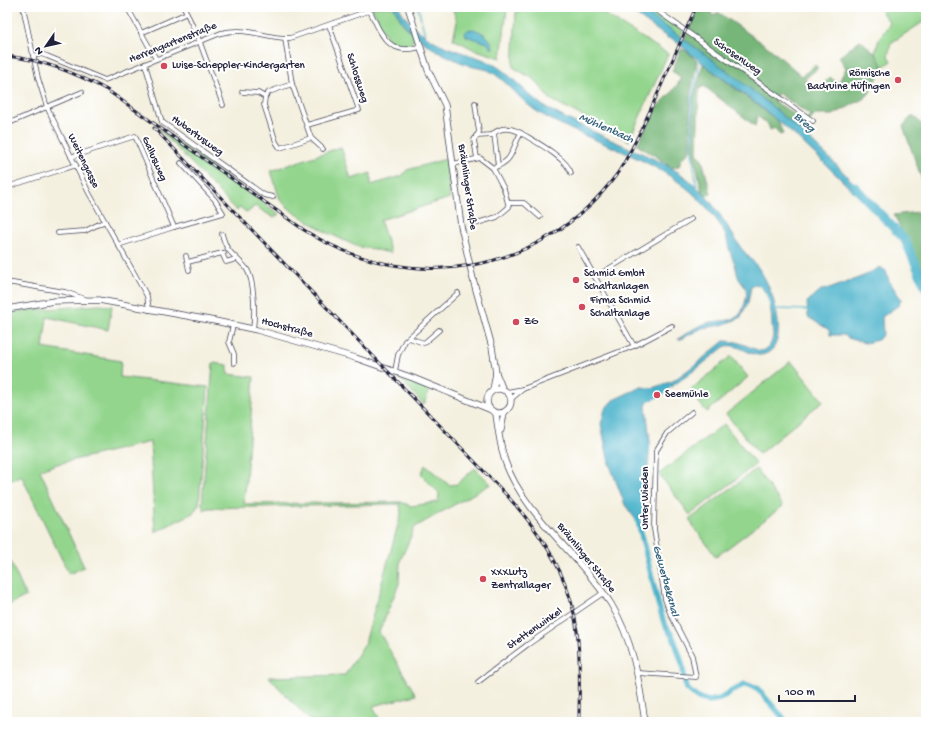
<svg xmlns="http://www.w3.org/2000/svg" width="933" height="729" font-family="'Gochi Hand',sans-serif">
  <rect width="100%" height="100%" fill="#fff"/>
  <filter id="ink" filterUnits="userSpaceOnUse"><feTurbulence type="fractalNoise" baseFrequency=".025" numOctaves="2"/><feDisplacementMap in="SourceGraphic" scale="8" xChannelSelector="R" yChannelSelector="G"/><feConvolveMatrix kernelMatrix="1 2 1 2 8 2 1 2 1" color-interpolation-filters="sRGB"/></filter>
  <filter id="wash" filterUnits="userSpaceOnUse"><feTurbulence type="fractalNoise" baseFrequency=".012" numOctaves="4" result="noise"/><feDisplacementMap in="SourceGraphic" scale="16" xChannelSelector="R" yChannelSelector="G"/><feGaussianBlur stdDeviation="0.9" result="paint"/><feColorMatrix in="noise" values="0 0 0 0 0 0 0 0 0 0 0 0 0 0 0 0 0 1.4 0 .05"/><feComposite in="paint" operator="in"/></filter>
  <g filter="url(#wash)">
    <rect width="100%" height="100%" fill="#f4f0df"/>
    <g fill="#93d58d" stroke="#5a7c64">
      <path d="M371 7H394L402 23 413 34 414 40 411 44C384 52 382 22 371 7Z"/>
      <polygon points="452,7 504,7 507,9 501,58 473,49 453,39 457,22"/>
      <polygon points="533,7 595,8 668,54 629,141 550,99 535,80 513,67 516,12"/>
      <polygon points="637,7 648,7 683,31 680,37"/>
      <polygon points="878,7 889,7 894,12 896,7 926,7 926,20 891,43 888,56 891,61 883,67 875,53 879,39 890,23"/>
      <polygon points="158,128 279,214 274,218 255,206 247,213 240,207 237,211"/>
      <polygon points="341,147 351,179 371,173 371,185 402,176 407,170 446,159 450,198 380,220 391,253 356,246 326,232 293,212 280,200 271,171"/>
      <polygon points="99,305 112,306 108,330 47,317 43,348 121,361 120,377 208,387 199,504 193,513 155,532 150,442 57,464 40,470 84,567 69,574 21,475 12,480 7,485 7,312"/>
      <polygon points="731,356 748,377 707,412 689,391"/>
      <polygon points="791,361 823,401 759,454 726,414"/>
      <polygon points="213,363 228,365 228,374 254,377 244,504 401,502 411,506 438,502 439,493 421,475 425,465 449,485 457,484 475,468 491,484 415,527 400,561 399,584 379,632 416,695 373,706 381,722 311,722 269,677 345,675 365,643 401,514 400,504 208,508 204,510 202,505"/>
      <polygon points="397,375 427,387 429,392 424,405"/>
      <polygon points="724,424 756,464 690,515 659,474"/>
      <polygon points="756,469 783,506 716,557 689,520"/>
      <polygon points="7,554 26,596 7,606"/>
    </g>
    <g fill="#76b678" stroke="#4c6c5a" fill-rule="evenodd">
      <path d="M698 7H715L710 11 713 16 718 12 768 47 802 76 815 65 818 68 805 79 809 84 820 87 830 77 838 84 846 68 839 57 860 40 876 54 883 67 869 94 863 99 833 115H815L800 131 767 102 684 40ZM778 93 810 115 805 121 774 101Z"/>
      <polygon points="681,49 688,52 697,61 690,97 690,149 689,152 682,158 679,166 672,168 657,157 637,145 656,108 672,92 682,78 672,71"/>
      <polygon points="703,64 778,121 783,134 780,135 775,128 770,130 768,124 757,116 755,126 704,86 699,89 697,153 702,159 711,194 705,196 702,192 693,151 693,99"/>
      <polygon points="913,115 922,125 926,121 926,191 903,126"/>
      <polygon points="926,211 926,281 894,215"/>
    </g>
    <g fill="#4cb3cb" stroke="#376a83">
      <path d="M394 7H399C410 29 435 44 458 51 468 55 479 57 489 62 512 73 528 98 550 110 572 122 596 133 618 143 645 155 673 165 695 185 714 202 727 226 741 248 746 254 752 260 757 266 766 278 773 295 776 310 779 323 781 344 769 352 753 363 740 340 724 347L695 370 661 394 660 391 653 395 655 399 648 400 646 406 650 442 647 482 644 511 636 520 625 505 609 463 601 424 605 409 613 400 641 387 652 388 673 381 696 364 724 341 737 342 760 351C769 350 772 343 773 335 771 320 773 291 756 284L751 287 748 303 740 318 722 325 702 328 679 340 678 339C687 333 697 326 707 323 717 320 734 323 741 313 744 307 749 293 745 287 743 284 741 282 739 279 736 273 736 264 732 257 728 249 728 239 724 231 681 160 607 152 541 114 521 103 508 80 488 70 482 68 476 68 470 66 440 54 407 38 394 7Z"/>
      <path d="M625 7H637C718 61 798 121 863 193L860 198C833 172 807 145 778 121 744 92 706 68 673 39L668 38Z"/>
      <path d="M470 29C480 29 492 38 493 48H491L487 43 466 36 465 32Z"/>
      <polygon points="880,267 886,271 889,281 901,299 899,305 882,317 883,334 878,340 865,343 850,339 844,335 830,335 829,330 808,317 807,302 821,290 832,288 866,275"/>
    </g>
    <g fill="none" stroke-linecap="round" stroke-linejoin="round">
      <g stroke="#4cb3cb" stroke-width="1.5">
        <polyline points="418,7 425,35"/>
        <polyline points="697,188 692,153 692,98 700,61"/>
        <polyline points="774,307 777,309 808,310"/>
      </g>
      <g stroke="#4cb3cb" stroke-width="5.5">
        <polyline points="647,398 653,397 666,390"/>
        <polyline points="636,513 658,603 664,623 674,639 682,663 686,688 698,698 709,701 720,699 733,690 745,684 757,688 787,722"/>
      </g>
      <polyline stroke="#4cb3cb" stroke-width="9" points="854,186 905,240 926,288"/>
    </g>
  </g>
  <g filter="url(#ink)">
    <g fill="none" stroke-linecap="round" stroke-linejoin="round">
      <defs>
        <g id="street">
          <polyline points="23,7 38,78 47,107 89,193 147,296 149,310"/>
          <polyline points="127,7 156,59"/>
          <polyline points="184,7 199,40 223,105"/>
          <polyline points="652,7 813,121"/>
          <polyline points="141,33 187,13"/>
          <polyline points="285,38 292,84 311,138 323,149"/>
          <path d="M33 56 41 54 47 56 105 80 221 33C250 26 264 39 290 38L368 11 371 13C382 37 390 56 420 47"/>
          <polyline points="145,64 162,122 264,195 273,197"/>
          <polyline points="242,92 258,93 265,97 269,92 292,84"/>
          <polyline points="265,97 264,105 276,142 280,148 311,138"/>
          <polyline points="475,103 479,132 474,140 477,158"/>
          <polyline points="7,124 82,92"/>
          <polyline points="307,125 359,110 329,25"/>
          <path d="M521 133C534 141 567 158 571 173"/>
          <polyline points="476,136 493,135"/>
          <polyline points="71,157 135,136 174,227 118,245"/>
          <path d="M453 164 480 158 493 168C515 160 510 151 521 133 512 128 503 126 494 133L498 166"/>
          <polyline points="7,187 76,165"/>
          <polyline points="509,203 524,203 540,217"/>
          <polyline points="474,224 497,217 509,207 504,189 493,168"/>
          <polyline points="174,227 223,213 215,200 181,163"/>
          <polyline points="58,233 85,231 105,221"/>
          <path d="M222 234C227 254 233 253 246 268 255 280 255 315 253 329"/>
          <polyline points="578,247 634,346"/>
          <polyline points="224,253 222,253 226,262 236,259"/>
          <polyline points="186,256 189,270"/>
          <polyline points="188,262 222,253"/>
          <polyline points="595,277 691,219"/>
          <polyline points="7,282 65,292 85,299"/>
          <polyline points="233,325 229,342 234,354 234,363"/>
          <polyline points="409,338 424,343 439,330"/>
          <polyline points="395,371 398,355 405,341 458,293"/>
          <polyline points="507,392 523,389 634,346 672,326"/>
          <polyline points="511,399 523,389"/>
          <polyline points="638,673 696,677 692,656 670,613 665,599 654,529 656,451 667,433 692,412"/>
          <polyline points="478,682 527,645 603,593"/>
        </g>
        <g id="secondary">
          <polyline points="408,7 428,70 445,105 461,226 473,279 492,347 496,373 503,390"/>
          <polyline points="7,309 54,301 99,300 215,321 257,330 356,358 413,378 489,409"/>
          <circle cx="499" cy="401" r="12"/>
          <polyline points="493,390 496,373"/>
          <path d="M496 414C498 429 500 446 505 461 523 514 581 556 611 604 633 640 639 680 645 722"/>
          <polyline points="501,430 504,413"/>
        </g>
      </defs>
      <use href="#street" stroke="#424154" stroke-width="5.5"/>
      <use href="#secondary" stroke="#424154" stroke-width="7"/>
      <use href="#street" stroke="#fff" stroke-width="4"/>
      <use href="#secondary" stroke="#fff" stroke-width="5.5"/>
      <defs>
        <g id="rail">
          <path d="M7 56C43 60 76 73 107 90L304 230C409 297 543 275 617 174 632 152 642 128 653 104 667 72 682 39 696 7"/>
          <path d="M154 128 499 487C538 528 570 573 577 631 581 661 579 692 579 722"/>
        </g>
      </defs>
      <use href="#rail" stroke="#22223b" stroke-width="3"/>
      <use href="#rail" stroke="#fff" stroke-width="1.5" stroke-dasharray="4.5" stroke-linecap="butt"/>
    </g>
  </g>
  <g fill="#d1495b" stroke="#fff" stroke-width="1.5">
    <circle cx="164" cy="66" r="4"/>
    <circle cx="898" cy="80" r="4"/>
    <circle cx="576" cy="280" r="4"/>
    <circle cx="582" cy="307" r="4"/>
    <circle cx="516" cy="322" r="4"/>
    <circle cx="657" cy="395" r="4"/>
    <circle cx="483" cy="579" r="4"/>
  </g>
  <g text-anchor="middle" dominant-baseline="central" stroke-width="4" stroke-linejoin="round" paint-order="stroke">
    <g font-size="11" fill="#22223b" stroke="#fff">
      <text transform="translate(173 43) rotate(-22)">Herrengartenstraße</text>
      <text transform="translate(737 57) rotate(35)">Schosenweg</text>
      <text transform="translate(357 78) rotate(72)">Schlossweg</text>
      <text transform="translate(197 136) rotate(36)">Hubertusweg</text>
      <text transform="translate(154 159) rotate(66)">Gallusweg</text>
      <text transform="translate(83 161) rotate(64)">Weitengasse</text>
      <text transform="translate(467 187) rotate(82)">Bräunlinger Straße</text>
      <text transform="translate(287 328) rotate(15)">Hochstraße</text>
      <text transform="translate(646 498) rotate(-90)">Unter Wieden</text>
      <text transform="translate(586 558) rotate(51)">Bräunlinger Straße</text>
      <text transform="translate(535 629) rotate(-35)">Stettenwinkel</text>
    </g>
    <g font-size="11" fill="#22223b" stroke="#fff" text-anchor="start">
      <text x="172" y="66">Luise-Scheppler-Kindergarten</text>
      <text x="890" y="74" text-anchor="end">Römische<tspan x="890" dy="13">Badruine Hüfingen</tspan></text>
      <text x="584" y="274">Schmid GmbH<tspan x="584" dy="13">Schaltanlagen</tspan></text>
      <text x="590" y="301">Firma Schmid<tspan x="590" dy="13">Schaltanlage</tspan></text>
      <text x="524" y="322">ZG</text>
      <text x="665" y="395">Seemühle</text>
      <text x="491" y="573">XXXLutz<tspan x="491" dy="13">Zentrallager</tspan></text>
    </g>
    <g font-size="12" font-style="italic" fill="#35637c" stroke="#fff">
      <text transform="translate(804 123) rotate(41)">Breg</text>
      <text transform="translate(606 129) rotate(24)">Mühlenbach</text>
      <text transform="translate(665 581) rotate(75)">Gewerbekanal</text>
    </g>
  </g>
  <rect width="933" height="729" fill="none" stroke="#fff" stroke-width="24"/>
  <g transform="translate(46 46) rotate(236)" stroke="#ffffff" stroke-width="3" paint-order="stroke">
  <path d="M0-3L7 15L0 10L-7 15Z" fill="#22223b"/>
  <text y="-6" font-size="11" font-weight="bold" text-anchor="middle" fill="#22223b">N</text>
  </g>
  <path d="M779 695v6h76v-6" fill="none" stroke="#22223b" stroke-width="2"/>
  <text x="785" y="695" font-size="12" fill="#22223b" stroke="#ffffff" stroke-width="3" paint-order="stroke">100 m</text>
</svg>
